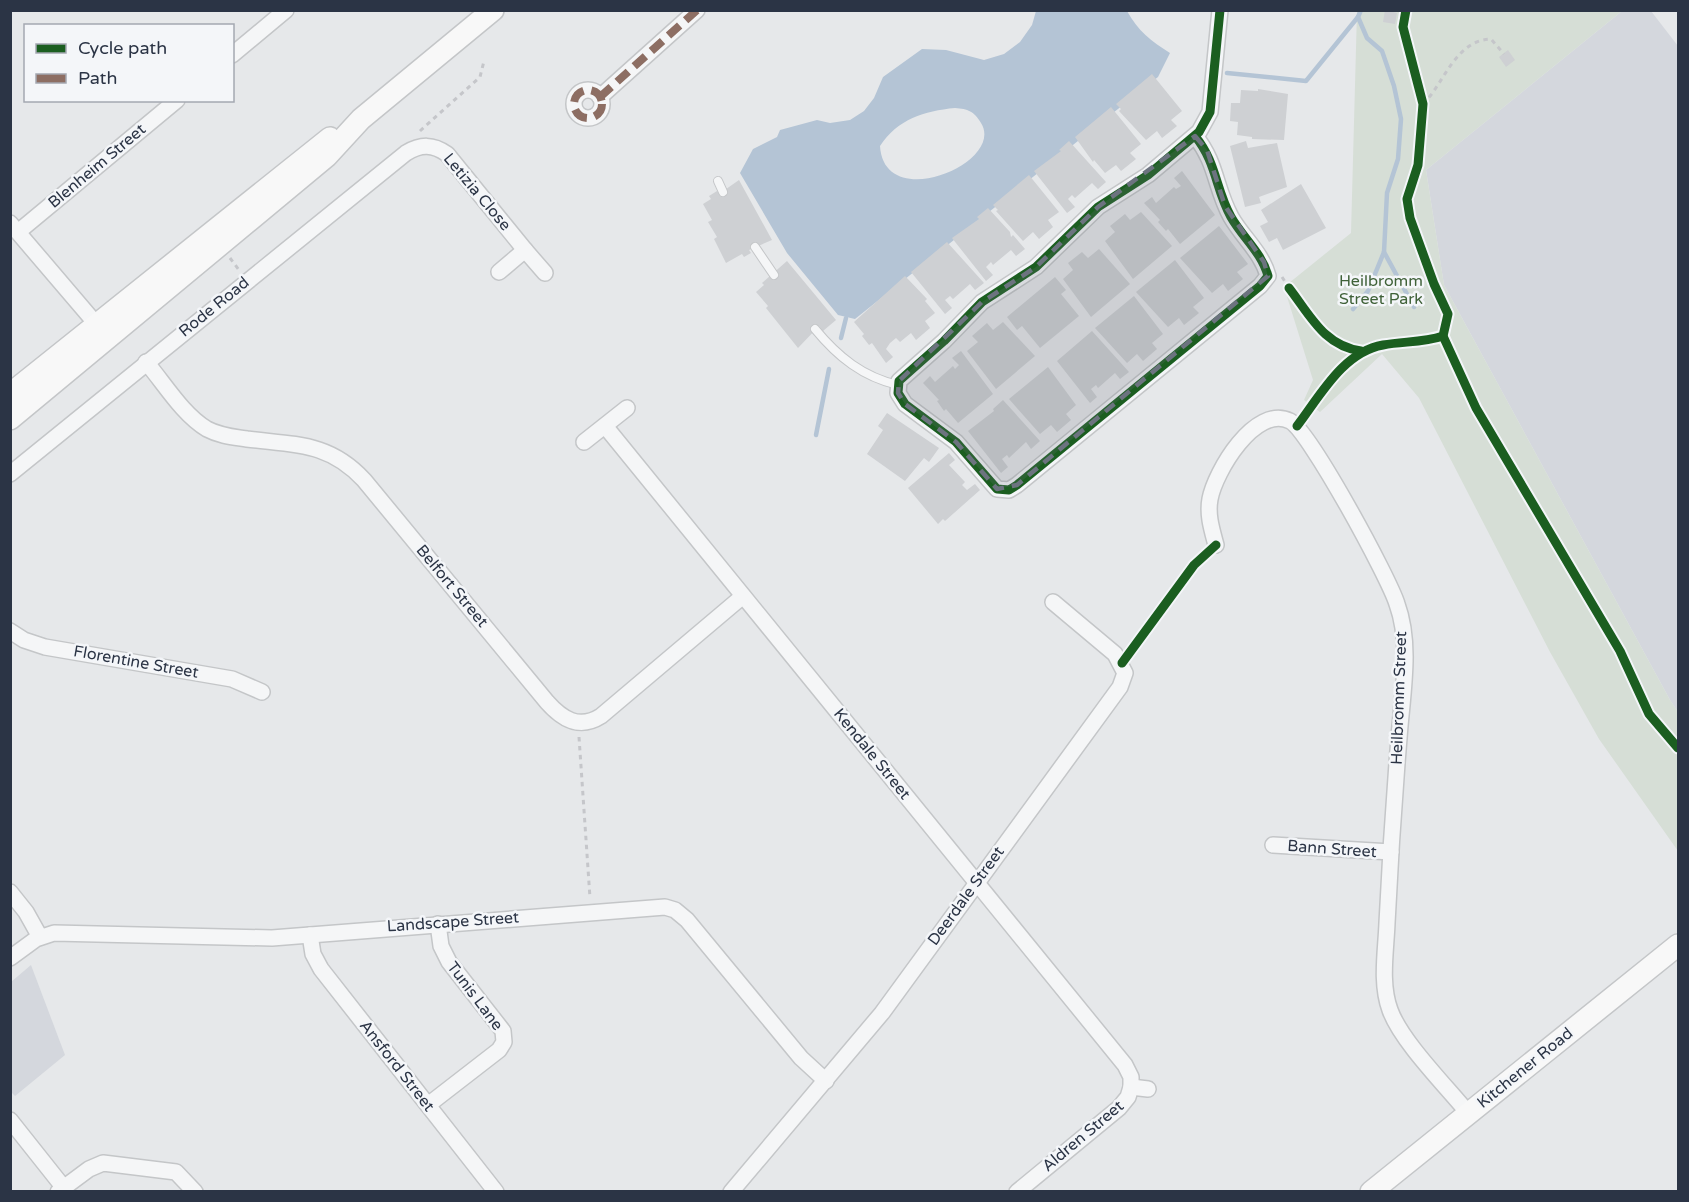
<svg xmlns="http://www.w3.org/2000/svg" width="1689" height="1202" font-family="'Varela Round',sans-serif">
  <rect width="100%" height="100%" fill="#e6e8ea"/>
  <g fill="#d4d7dd">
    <polygon points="1622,11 1651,11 1678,46 1678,712 1670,700 1444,285 1426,170"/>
    <polygon points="31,965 65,1055 15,1096 10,1091 11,982"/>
  </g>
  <polygon fill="#d6ded6" points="1357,11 1622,11 1426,170 1444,285 1670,700 1678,712 1678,851 1599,739 1550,652 1419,398 1382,354 1320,412 1304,400 1313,380 1284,287 1351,233"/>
  <path fill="#b4c4d5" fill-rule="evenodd" d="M1036 11H1127C1138 31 1151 41 1170 53L1158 77 855 319 838 315 787 253 740 173 753 149 777 137 780 130 817 120 830 123 850 120 864 111 874 98 883 77 922 49 946 50 984 60 1004 54 1020 42 1032 25ZM955 108C968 109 974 111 981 123 1006 163 884 214 880 146 898 119 924 111 955 108Z"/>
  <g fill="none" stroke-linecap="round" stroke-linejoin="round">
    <g stroke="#b4c4d5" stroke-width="4.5">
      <polyline points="1227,73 1306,81 1358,17"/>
      <polyline points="1384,252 1414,307"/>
      <polyline points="1353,309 1368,291 1384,252 1387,193 1398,159 1401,119 1394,86 1382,51 1367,38 1358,17 1361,10"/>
      <polyline points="841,338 846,318"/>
      <polyline points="816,435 829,369"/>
    </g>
  </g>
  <g fill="#ced0d3">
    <polygon points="1385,10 1397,13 1395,24 1383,22"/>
    <polygon points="1508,50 1515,60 1506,67 1499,57"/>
    <polygon points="1152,74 1182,111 1171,120 1177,126 1162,138 1157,131 1146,140 1119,111 1121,109 1116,104"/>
    <polygon points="1258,89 1288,94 1284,140 1252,139 1252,137 1237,135 1238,122 1230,121 1231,103 1240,103 1241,90 1258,91"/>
    <polygon points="1111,107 1141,144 1130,153 1136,159 1121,171 1116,165 1105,173 1094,160 1093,162 1075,137"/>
    <polygon points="1069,141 1106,182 1098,189 1092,183 1075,198 1072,195 1068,199 1075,207 1067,213 1034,171 1061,151 1059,150"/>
    <polygon points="1246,141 1248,148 1277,143 1287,187 1259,197 1261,203 1245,207 1230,146"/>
    <polygon points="1182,171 1215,215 1180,244 1168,229 1166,231 1158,222 1160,220 1144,203 1152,197 1156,203 1174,187 1176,189 1181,186 1174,178"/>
    <polygon points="1029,175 1059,212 1048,220 1053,227 1039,239 1033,232 1023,241 996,211 998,210 993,205"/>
    <polygon points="739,180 772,240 749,250 751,253 744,257 742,254 726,263 714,239 717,237 708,222 712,220 703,204 711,199 709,196 717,191 719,194"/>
    <polygon points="1301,184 1326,228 1283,250 1277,238 1269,242 1260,226 1268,222 1261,210"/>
    <polygon points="988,208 1010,232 1011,237 1013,235 1025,249 1016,256 1011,250 993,265 991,262 986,267 993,275 986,281 952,238 979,219 977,217"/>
    <polygon points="1141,212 1172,246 1133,279 1105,241 1115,232 1110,226 1125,214 1130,220"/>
    <polygon points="1219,226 1248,264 1237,272 1243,279 1228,291 1223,284 1212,293 1180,258"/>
    <polygon points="947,242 984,283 975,290 970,284 953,299 950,296 945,300 952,308 945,314 911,272"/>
    <polygon points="1099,249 1130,284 1091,317 1063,279 1073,270 1068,263 1082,252 1088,258"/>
    <polygon points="1175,260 1204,298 1193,307 1199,313 1184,325 1179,318 1168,327 1136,292"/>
    <polygon points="787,261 836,320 823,331 819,326 798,348 766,308 768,306 756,292 764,285 762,283"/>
    <polygon points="905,276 927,299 925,301 935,313 925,321 930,328 916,340 911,333 900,342 896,338 890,343 886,349 893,357 886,363 872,343 869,345 862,336 864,334 854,322"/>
    <polygon points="1055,277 1066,290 1061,294 1079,316 1040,348 1022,326 1017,330 1007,317"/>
    <polygon points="1134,296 1163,334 1152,343 1157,349 1143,361 1137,354 1127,363 1095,328"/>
    <polygon points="1003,322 1035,356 996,389 967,351 978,342 972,336 987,323 993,330"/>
    <polygon points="1092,331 1129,372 1120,379 1115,373 1098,388 1096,385 1091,389 1097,397 1090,403 1057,361"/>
    <polygon points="961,351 993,394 958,423 946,409 944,411 937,401 939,400 923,383 930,376 935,382 953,366 955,369 959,365 952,358"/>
    <polygon points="1048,367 1076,405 1066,414 1071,420 1057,432 1051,425 1040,434 1009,399"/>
    <polygon points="1003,400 1040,441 1031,449 1026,442 1009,458 1007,455 1002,459 1008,467 1001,473 968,431 994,411 993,409"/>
    <polygon points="887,413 939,448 929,462 924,458 905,481 867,454 883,430 878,426"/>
    <polygon points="949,453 955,460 949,465 965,482 962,485 967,490 975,484 980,490 945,521 943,519 938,524 908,488"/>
  </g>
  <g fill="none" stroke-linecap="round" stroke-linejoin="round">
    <defs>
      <g id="lane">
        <polyline points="718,181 723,192"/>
        <polyline points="755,247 774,275"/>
        <path d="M815 329C838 357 863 377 898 385"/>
      </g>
      <g id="street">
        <polyline points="232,55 286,10"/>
        <circle cx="588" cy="104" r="14"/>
        <polyline points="600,97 697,10"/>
        <path d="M1195 136C1217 163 1215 188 1231 217 1243 238 1262 253 1268 276L1260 286 1017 485 1009 490 997 489 956 442 905 404 898 393 899 381 944 341 982 302 1036 267 1098 207 1148 175 1199 132 1210 112 1220 10"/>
        <polyline points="10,223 103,332"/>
        <polyline points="18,232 177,100"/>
        <polyline points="499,272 525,250 545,273"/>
        <path d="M146 362C164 383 183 415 207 429 220 436 234 437 247 439 295 445 329 442 364 480L547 702C562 719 579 730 601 716L743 596"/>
        <polyline points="605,426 1125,1065 1131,1077 1131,1087"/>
        <polyline points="584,442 627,408"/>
        <path d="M10 474 406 153C421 144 433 144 447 154L525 250"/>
        <path d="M1216 545C1212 530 1207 515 1210 499 1215 472 1255 404 1290 421 1309 430 1389 578 1397 604 1412 645 1402 695 1399 738 1394 799 1390 861 1387 923 1386 951 1380 983 1390 1010 1401 1041 1446 1086 1468 1113"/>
        <polyline points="10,631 24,640 45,647 232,679 262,692"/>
        <polyline points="1273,845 1391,852"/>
        <polyline points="10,892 26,912 40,937"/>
        <polyline points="310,935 313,954 321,969 496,1192"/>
        <polyline points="10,958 36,939 54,933 272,938 665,907 675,910 687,920 801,1058 826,1081"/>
        <polyline points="428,1105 499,1050 504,1042 503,1031 449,962 441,946 438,924"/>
        <polyline points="10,1120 64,1188"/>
        <polyline points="58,1192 89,1169 103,1163 176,1172 195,1192"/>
        <polyline points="731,1192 882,1013 1120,687 1125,673 1115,654 1053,602"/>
        <polyline points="1017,1192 1119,1108 1128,1097 1131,1087 1148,1089"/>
      </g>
      <g id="secondary">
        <polyline points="10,394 330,138"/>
        <polyline points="10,419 327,156 361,119 493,10"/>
        <polyline points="1371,1192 1678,945"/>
      </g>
    </defs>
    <use href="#lane" stroke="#c4c6c8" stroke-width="10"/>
    <use href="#street" stroke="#c4c6c8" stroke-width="18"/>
    <use href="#secondary" stroke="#c4c6c8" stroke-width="24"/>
    <g stroke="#c5c6ca" stroke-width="3" stroke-dasharray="4.5 4.5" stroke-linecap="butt">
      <path d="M1423 104C1444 84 1455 40 1491 39L1504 54"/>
      <polyline points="420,131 480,77 484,61"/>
      <polyline points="230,258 239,270"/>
      <polyline points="1282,277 1289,288"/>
      <polyline points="579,737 590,898"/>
    </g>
    <use href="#lane" stroke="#f5f6f7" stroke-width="8"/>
    <use href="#street" stroke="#f5f6f7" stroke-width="15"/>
    <use href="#secondary" stroke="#f8f8f8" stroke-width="21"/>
    <g stroke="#8d6e63" stroke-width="8" stroke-dasharray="15 8" stroke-linecap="butt">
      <circle cx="588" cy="104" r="14"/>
      <polyline points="600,97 697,10"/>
    </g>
    <defs>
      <g id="cycleway">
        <path d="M1195 136C1217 163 1215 188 1231 217 1243 238 1262 253 1268 276L1260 286 1017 485 1009 490 997 489 956 442 905 404 898 393 899 381 944 341 982 302 1036 267 1098 207 1148 175 1199 132 1210 112 1220 10"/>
        <path d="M1289 288C1310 315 1324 346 1361 351"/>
        <polyline points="1443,336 1476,408 1620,651 1649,714 1678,748"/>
        <path d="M1297 426C1320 396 1343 352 1383 345 1404 341 1422 343 1443 336L1448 314 1434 284 1410 218 1407 199 1418 165 1423 104 1403 27 1406 10"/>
        <polyline points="1122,663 1194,565 1216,545"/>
      </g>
    </defs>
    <use href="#cycleway" stroke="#f4f6f9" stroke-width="13"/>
    <use href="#cycleway" stroke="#1b5e20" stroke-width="9"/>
  </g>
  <path fill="#6c737f" fill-opacity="0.2" stroke="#6c737f" stroke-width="4.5" stroke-dasharray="12 8" stroke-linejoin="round" d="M1195 136 1207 150 1225 206 1264 262 1268 276 1017 485 997 489 956 442 905 404 898 393 899 381 982 302 1036 267 1098 207Z"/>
  <g text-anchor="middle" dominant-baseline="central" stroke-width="5" stroke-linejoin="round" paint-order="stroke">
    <g font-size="16" fill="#2b3445" stroke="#f4f6f9">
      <text transform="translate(97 166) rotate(-40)">Blenheim Street</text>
      <text transform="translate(477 192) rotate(50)">Letizia Close</text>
      <text transform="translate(214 307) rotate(-39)">Rode Road</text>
      <text transform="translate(452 586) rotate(50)">Belfort Street</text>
      <text transform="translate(136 662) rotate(10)">Florentine Street</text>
      <text transform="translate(1399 698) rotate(-88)">Heilbromm Street</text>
      <text transform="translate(872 754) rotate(51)">Kendale Street</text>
      <text transform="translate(1332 849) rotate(4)">Bann Street</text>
      <text transform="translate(966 896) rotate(-54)">Deerdale Street</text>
      <text transform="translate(453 922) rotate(-4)">Landscape Street</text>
      <text transform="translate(475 996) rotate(53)">Tunis Lane</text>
      <text transform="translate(397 1066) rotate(52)">Ansford Street</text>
      <text transform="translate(1525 1068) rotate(-39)">Kitchener Road</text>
      <text transform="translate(1083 1136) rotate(-40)">Aldren Street</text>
    </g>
    <g font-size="16" fill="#3f6138" stroke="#f4f6f9">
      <text x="1381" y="281">Heilbromm<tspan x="1381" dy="18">Street Park</tspan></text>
    </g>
  </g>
  <rect width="1689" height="1202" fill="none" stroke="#2b3445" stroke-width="24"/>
  <rect x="24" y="24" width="210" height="78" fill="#f4f6f9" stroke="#a4a8b1" stroke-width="1.5"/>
  <rect x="36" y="44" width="30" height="9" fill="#1b5e20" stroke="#a4a8b1" stroke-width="1.5"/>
  <text x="78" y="54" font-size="18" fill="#2b3445">Cycle path</text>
  <rect x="36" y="74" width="30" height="9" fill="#8d6e63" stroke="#a4a8b1" stroke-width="1.5"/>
  <text x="78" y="84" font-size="18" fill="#2b3445">Path</text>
</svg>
